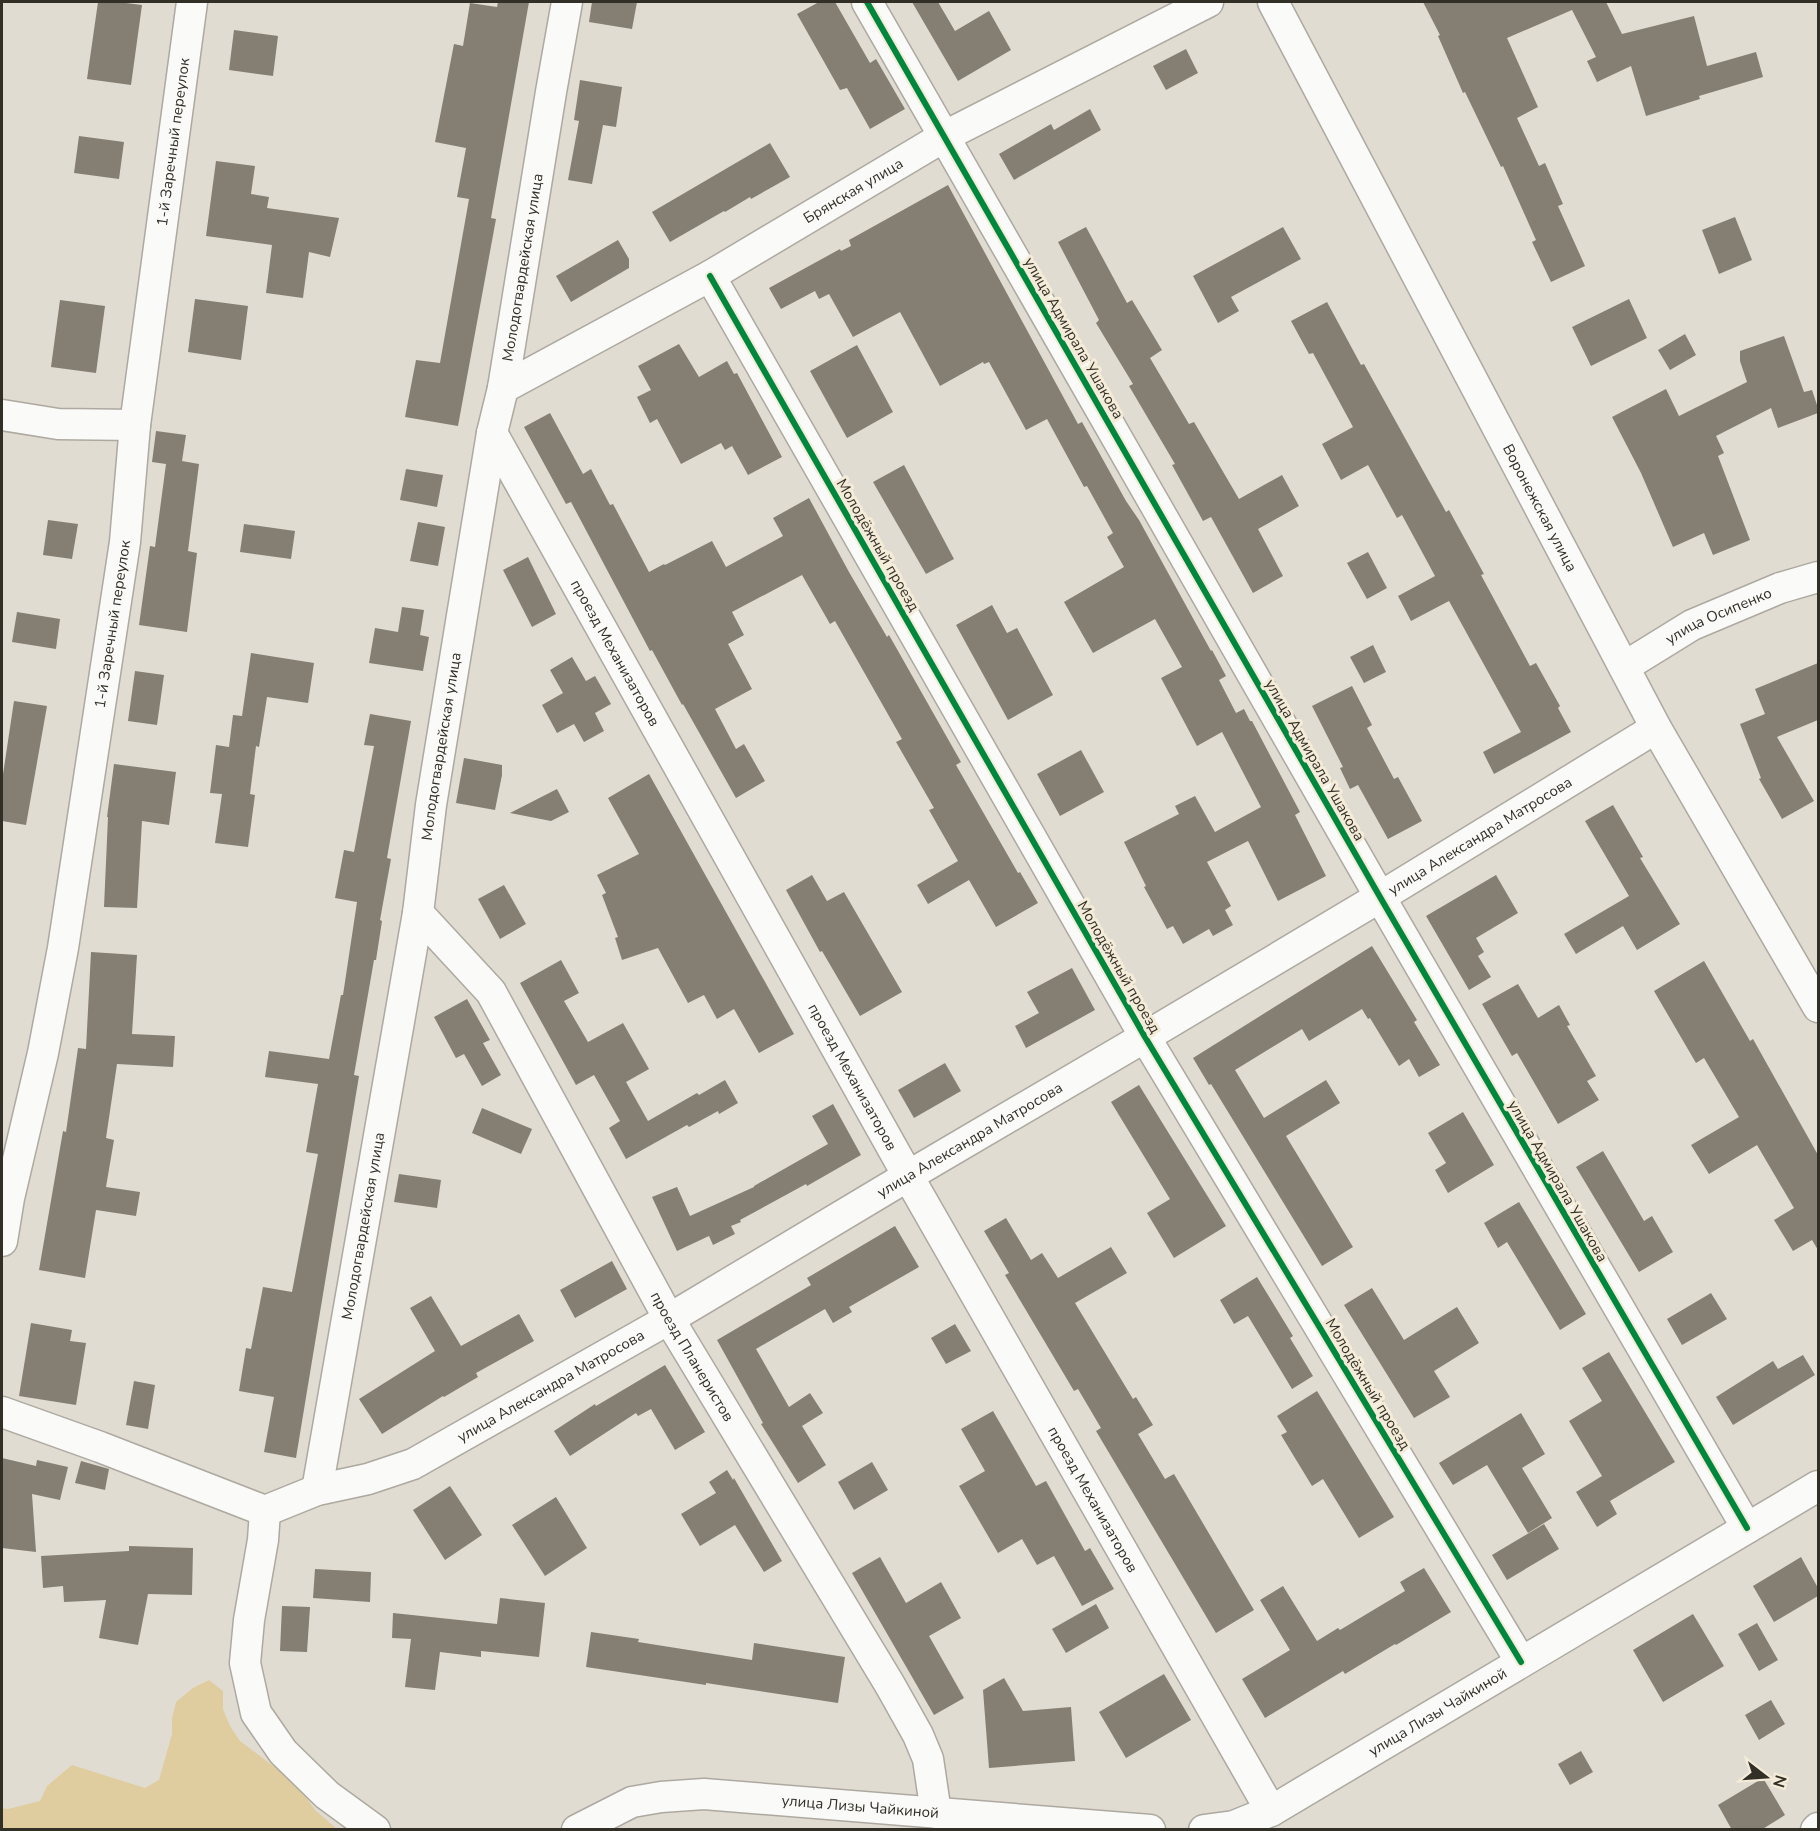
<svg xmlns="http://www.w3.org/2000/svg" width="1820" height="1831" font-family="'Nunito Sans',sans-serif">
  <rect width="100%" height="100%" fill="#e1dcd1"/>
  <polygon fill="#dfcda0" points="209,1680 223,1691 223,1709 230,1726 240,1741 296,1783 315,1810 337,1829 2,1829 2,1808 8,1809 40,1801 47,1786 72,1765 145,1788 159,1780 172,1734 172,1718 176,1702 193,1688"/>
  <g fill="#847f72">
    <polygon points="98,2 118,2 142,5 131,85 87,79"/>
    <polygon points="498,2 529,2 491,218 496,219 458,426 405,417 416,360 440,363 469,199 457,197 466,148 435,142 454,44 463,46 470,3 497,7"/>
    <polygon points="592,2 637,2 632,29 589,22"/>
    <polygon points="819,2 835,2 870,63 876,59 905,109 870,129 847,88 840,90 797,14"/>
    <polygon points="912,2 938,2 955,31 989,11 1011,50 958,81"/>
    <polygon points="1423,2 1606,2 1622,34 1694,16 1707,66 1756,52 1763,77 1699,96 1700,99 1646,116 1631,66 1597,82 1587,61 1596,57 1572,10 1507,38 1538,107 1517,118 1539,166 1545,163 1563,204 1558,206 1585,266 1551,282 1532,242 1536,240 1503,166 1501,167 1465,92 1463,93 1438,36 1440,35"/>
    <polygon points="234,30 278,36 273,76 229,70"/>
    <polygon points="1186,49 1198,73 1166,90 1153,66"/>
    <polygon points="580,80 622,87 616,127 603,125 592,184 568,180 579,121 574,120"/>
    <polygon points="1090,109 1101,130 1014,180 999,154 1051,124 1054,130"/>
    <polygon points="79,136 124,142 119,179 74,173"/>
    <polygon points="770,143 790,177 751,199 750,197 725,212 724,211 670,242 652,212"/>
    <polygon points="216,161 255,166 251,194 269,197 267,208 339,218 330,257 309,252 303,298 266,293 272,245 206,236"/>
    <polygon points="948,185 1078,424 1082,422 1126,501 1139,520 1211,651 1212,650 1226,676 1219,680 1236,713 1244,709 1250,721 1252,721 1300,812 1295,815 1326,876 1278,901 1248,841 1207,862 1231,906 1225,910 1233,925 1213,936 1209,929 1183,944 1173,926 1167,929 1144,887 1146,886 1124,842 1179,814 1175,806 1195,796 1215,832 1261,807 1222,732 1197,746 1161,678 1182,667 1155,619 1093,653 1064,602 1124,567 1107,537 1113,533 1087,486 1084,487 1047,419 1026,430 989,362 984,364 983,362 940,386 900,312 853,337 829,294 819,299 815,291 781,309 769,288 840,249 841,251 851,246 849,240"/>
    <polygon points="1735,217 1752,260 1719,274 1702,230"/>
    <polygon points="1086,227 1127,303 1132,300 1162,350 1150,358 1189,424 1194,422 1239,499 1282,475 1299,506 1258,529 1283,576 1253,593 1211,517 1203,521 1172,465 1175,464 1129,386 1133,384 1096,323 1099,320 1058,242"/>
    <polygon points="1283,227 1301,259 1231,297 1239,311 1218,323 1193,276"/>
    <polygon points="618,240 629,259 629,268 571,302 556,276"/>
    <polygon points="195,299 248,306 241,360 188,352"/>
    <polygon points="1629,299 1647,338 1591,366 1572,327"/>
    <polygon points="60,300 105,306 96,373 51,367"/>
    <polygon points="1327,302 1361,365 1364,364 1446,512 1449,510 1484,574 1481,575 1530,666 1536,663 1560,706 1558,708 1571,732 1494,774 1483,752 1521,732 1449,601 1411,621 1398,596 1435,576 1402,515 1397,518 1368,465 1341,480 1322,444 1353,427 1313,353 1309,354 1291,321"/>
    <polygon points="1685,334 1696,355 1670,370 1658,350"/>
    <polygon points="1784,336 1804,392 1812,390 1818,408 1818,413 1778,428 1771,408 1716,436 1724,453 1718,456 1750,540 1713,555 1704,533 1673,547 1641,473 1612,417 1666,389 1679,416 1747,382 1740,361 1740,351"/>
    <polygon points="679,344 699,377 727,361 734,374 737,373 782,457 748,475 732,446 725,450 721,443 681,464 657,419 650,423 637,397 651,390 638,366"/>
    <polygon points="857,345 893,412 847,438 810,371"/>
    <polygon points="550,413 583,474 591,469 610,505 613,504 649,572 664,564 665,565 712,541 726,567 783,536 773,518 809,498 849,572 887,637 889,635 961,762 956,765 1018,873 1020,872 1038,903 996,927 969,880 928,904 917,885 958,861 929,810 934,808 896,742 902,739 835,621 830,624 802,575 732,612 744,635 728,644 752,689 715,709 736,749 744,744 765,781 736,798 683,704 682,705 652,650 650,651 571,502 566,504 524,427"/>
    <polygon points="156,431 186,435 182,461 199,464 188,551 197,553 187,632 139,625 150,546 155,547 166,464 152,462"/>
    <polygon points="904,465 954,559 926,574 873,482"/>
    <polygon points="406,469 443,475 437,507 400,500"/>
    <polygon points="48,520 78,524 72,559 43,555"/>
    <polygon points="418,522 445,527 438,566 410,561"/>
    <polygon points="244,524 295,531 291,559 240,552"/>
    <polygon points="1368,552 1387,588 1367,599 1347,563"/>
    <polygon points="528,557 556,614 532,627 503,570"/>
    <polygon points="992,605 1007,633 1017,628 1053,695 1008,720 956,625"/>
    <polygon points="402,607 424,610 420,635 429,637 423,671 369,663 375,628 398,632"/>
    <polygon points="17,612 60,619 56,649 12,642"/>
    <polygon points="1373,645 1386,672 1364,683 1350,657"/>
    <polygon points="251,653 314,663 308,703 267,697 259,747 256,746 250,794 255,795 248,847 215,843 222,794 210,793 216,745 229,747 233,715 242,716"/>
    <polygon points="572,657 586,681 595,676 611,704 595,713 604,731 584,742 574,724 557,733 542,705 563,693 550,670"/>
    <polygon points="1818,663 1818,720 1777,737 1814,801 1782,819 1759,779 1761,778 1740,724 1765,714 1755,689"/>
    <polygon points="135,671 164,675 157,725 128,721"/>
    <polygon points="1352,686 1372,725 1367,728 1394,779 1398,777 1422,821 1388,839 1358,785 1350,789 1340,768 1343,767 1312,706"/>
    <polygon points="14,701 47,706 26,825 2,821 2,781"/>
    <polygon points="370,714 411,721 387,858 391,859 380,920 382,921 376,960 374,960 354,1075 359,1076 296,1458 264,1452 274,1397 239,1391 246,1348 251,1349 263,1287 292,1292 318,1154 306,1152 318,1084 265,1077 269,1051 329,1059 341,995 343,995 357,902 335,898 344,850 354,852 374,746 364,745"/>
    <polygon points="1081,750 1104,792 1060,816 1037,774"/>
    <polygon points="464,758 502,765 502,775 495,810 456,803"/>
    <polygon points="114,764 176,772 169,825 142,821 137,908 104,907 108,817 107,817"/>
    <polygon points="649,774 794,1034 759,1053 734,1009 717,1019 704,995 688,1003 658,948 622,960 615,938 618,937 602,895 606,893 597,875 639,854 608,798"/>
    <polygon points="557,789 569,812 551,821 510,813"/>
    <polygon points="1613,805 1643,857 1640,858 1680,924 1637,950 1623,926 1576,954 1564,934 1629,896 1585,821"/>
    <polygon points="812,875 827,901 844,892 902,992 860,1016 822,951 820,952 786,890"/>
    <polygon points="1496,875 1518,913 1476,938 1484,952 1478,956 1491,977 1469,990 1426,916"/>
    <polygon points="504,885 526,924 500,939 478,899"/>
    <polygon points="1372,946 1417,1020 1414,1022 1440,1065 1419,1077 1409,1059 1399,1066 1370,1018 1368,1019 1362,1009 1309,1041 1302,1029 1235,1070 1264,1118 1326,1080 1340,1103 1286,1136 1353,1247 1322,1266 1211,1084 1209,1085 1193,1058"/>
    <polygon points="91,952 137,955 132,1034 175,1036 173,1067 117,1064 106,1138 114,1140 106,1187 140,1192 136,1216 96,1210 85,1278 39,1270 63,1131 66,1132 78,1048 86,1049"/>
    <polygon points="561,960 579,993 564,1001 588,1042 623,1023 649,1069 626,1082 648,1121 697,1093 699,1095 725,1080 738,1103 719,1114 718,1111 689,1127 687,1125 626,1159 609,1128 620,1121 594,1075 576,1085 520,983"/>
    <polygon points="1704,961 1750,1041 1753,1039 1818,1155 1818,1250 1812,1240 1793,1251 1774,1220 1794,1208 1757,1145 1709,1174 1691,1145 1739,1117 1704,1058 1696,1063 1654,991"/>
    <polygon points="1072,968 1095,1010 1026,1048 1015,1026 1039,1013 1027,992"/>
    <polygon points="1518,984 1538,1018 1559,1005 1570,1025 1567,1026 1596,1076 1587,1081 1599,1100 1558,1124 1517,1053 1512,1056 1482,1004"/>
    <polygon points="467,999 490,1040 483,1043 501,1075 482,1086 464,1054 456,1058 434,1017"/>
    <polygon points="945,1063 961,1091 914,1118 898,1090"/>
    <polygon points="1139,1085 1226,1226 1174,1258 1147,1213 1170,1199 1111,1102"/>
    <polygon points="833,1104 861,1155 807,1186 806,1184 740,1220 741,1222 731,1226 735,1234 713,1245 709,1236 677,1251 652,1197 677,1187 690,1216 754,1187 754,1186 828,1144 812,1116"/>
    <polygon points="482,1108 532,1129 521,1154 472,1133"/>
    <polygon points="1463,1112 1494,1165 1448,1193 1435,1170 1446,1163 1428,1133"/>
    <polygon points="1603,1151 1644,1221 1652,1216 1673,1252 1639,1272 1576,1167"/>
    <polygon points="399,1174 441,1180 437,1208 394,1202"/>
    <polygon points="1519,1202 1586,1314 1560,1330 1507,1242 1498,1248 1484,1223"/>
    <polygon points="1006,1218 1031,1260 1042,1253 1058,1278 1111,1247 1127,1273 1075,1303 1133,1399 1136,1397 1153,1425 1138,1434 1165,1479 1174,1474 1254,1610 1216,1633 1096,1431 1101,1428 1078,1389 1074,1391 1005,1275 1009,1273 984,1231"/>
    <polygon points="895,1226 919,1267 849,1307 852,1312 833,1323 825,1309 756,1349 789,1407 810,1393 823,1413 802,1426 826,1465 798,1483 761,1424 763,1423 717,1340 811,1285 807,1278"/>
    <polygon points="612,1261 627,1289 575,1318 560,1290"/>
    <polygon points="1257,1277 1293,1336 1290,1338 1313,1376 1292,1389 1248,1316 1234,1324 1220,1300"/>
    <polygon points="1372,1288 1404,1340 1457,1307 1479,1343 1434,1371 1450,1397 1414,1418 1344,1305"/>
    <polygon points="1711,1293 1727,1319 1682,1345 1667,1319"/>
    <polygon points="431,1296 461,1346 519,1314 534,1341 476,1373 478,1377 444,1397 443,1396 382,1434 359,1399 435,1351 410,1308"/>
    <polygon points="31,1323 72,1330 70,1341 86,1343 76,1405 19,1396"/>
    <polygon points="955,1324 971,1351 946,1364 931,1338"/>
    <polygon points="1609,1352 1675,1462 1610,1501 1617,1514 1597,1527 1576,1492 1602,1476 1569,1421 1602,1401 1582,1368"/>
    <polygon points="1803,1355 1815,1375 1733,1425 1716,1397 1773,1361 1778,1369"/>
    <polygon points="665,1365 705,1432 675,1450 651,1409 638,1416 636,1413 570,1456 554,1431 595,1404 596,1406"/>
    <polygon points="134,1381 155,1385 148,1429 126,1425"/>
    <polygon points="1317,1391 1394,1517 1359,1538 1323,1479 1312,1486 1281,1435 1287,1432 1277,1416"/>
    <polygon points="993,1411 1036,1486 1046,1481 1085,1551 1090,1548 1114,1589 1082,1606 1054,1556 1037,1565 1022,1539 998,1553 959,1486 985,1471 961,1429"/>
    <polygon points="1521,1413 1545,1454 1522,1468 1552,1518 1528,1533 1487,1465 1453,1485 1439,1463"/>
    <polygon points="2,1458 36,1466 37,1460 68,1467 60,1500 32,1494 36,1552 2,1548"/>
    <polygon points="81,1461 109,1469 105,1490 75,1483"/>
    <polygon points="872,1462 888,1490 854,1510 838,1482"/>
    <polygon points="727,1470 733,1480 734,1478 782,1561 764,1572 735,1525 700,1546 681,1514 716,1493 709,1482"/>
    <polygon points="450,1486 482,1535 445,1560 413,1510"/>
    <polygon points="556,1497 587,1548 545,1576 512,1525"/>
    <polygon points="1544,1524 1559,1549 1507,1580 1492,1555"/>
    <polygon points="129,1546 193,1548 192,1595 148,1594 138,1645 99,1638 106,1600 64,1602 63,1586 43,1588 41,1556 129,1551"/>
    <polygon points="880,1557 906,1603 941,1582 961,1618 929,1636 964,1698 934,1715 852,1573"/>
    <polygon points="1801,1557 1818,1588 1818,1596 1774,1622 1753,1586"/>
    <polygon points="1424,1568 1451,1612 1396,1645 1395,1644 1345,1674 1343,1671 1265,1718 1242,1679 1290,1650 1260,1600 1283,1586 1317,1641 1338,1628 1340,1630 1405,1591 1400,1582"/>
    <polygon points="315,1569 371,1572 370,1602 313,1598"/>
    <polygon points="500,1598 545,1603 539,1657 481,1651 481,1657 440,1652 435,1690 405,1687 411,1639 392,1638 393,1613 497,1624"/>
    <polygon points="1096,1604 1109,1628 1066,1653 1052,1629"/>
    <polygon points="282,1606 310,1607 307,1652 280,1651"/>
    <polygon points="1693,1614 1724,1666 1663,1702 1633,1650"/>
    <polygon points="1757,1623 1778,1660 1759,1671 1738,1634"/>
    <polygon points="591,1632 639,1639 638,1642 752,1660 754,1643 845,1657 838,1703 706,1683 706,1685 586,1667"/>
    <polygon points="1164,1674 1191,1720 1126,1758 1099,1712"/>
    <polygon points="1004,1678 1023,1711 1071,1707 1075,1761 989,1768 983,1690"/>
    <polygon points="1771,1700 1785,1724 1759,1740 1745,1715"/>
    <polygon points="1581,1751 1593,1772 1570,1785 1558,1764"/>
    <polygon points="1763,1778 1785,1815 1761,1830 1732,1830 1718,1805"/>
  </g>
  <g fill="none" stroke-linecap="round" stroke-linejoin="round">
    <defs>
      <g id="minor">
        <polyline points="867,2 1380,897 1747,1528"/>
        <path id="s1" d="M1273 2 1656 728 1818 1007"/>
        <polyline points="710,276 1145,1037 1521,1662"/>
        <path id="s2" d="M503 388 710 276 945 136 1208 2"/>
        <polyline points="2,415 58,424 135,425"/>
        <path id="s3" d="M492 433 908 1176 1271 1811"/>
        <path id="s4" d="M1624 667 1692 625 1780 588 1818 577"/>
        <path id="s5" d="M418 913 491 992 669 1319 890 1685 918 1735 928 1759 936 1813"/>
        <path id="s6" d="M2 1241 9 1198 43 1053 63 948 125 542 135 425 192 2"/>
        <polyline points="2,1412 100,1447 265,1511 263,1540 249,1620 245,1663 256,1713 283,1752 327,1795 375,1830"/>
        <path id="s7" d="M317 1490 418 913 431 805 492 433 503 388 551 92 567 2"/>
        <path id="s8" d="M265 1511 317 1490 368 1479 413 1464 669 1319 908 1176 1145 1037 1380 897 1656 728"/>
        <path id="s9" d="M577 1830 632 1802 661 1797 704 1794 1150 1830"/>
        <path id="s10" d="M1204 1830 1234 1826 1271 1811 1818 1486"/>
        <polyline points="1816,1830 1818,1828"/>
      </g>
    </defs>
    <use href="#minor" stroke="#ada9a1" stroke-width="33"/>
    <use href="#minor" stroke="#fafaf8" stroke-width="30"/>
    <defs>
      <g id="cycleway">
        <polyline points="867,2 1380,897 1747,1528"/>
        <polyline points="710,276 1145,1037 1521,1662"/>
      </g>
    </defs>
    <use href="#cycleway" stroke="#f4ecd8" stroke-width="10"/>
    <use href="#cycleway" stroke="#00873e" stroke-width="6"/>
  </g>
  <g text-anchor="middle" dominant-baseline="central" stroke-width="6" stroke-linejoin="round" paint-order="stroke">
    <g font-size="15" fill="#322f27" stroke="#f4ecd8">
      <text stroke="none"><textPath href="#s6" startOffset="1113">1-й Заречный переулок</textPath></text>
      <text stroke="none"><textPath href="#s2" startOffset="402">Брянская улица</textPath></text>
      <text stroke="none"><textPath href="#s7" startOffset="1240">Молодогвардейская улица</textPath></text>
      <text transform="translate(1074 338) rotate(60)">улица Адмирала Ушакова</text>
      <text stroke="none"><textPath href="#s1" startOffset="572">Воронежская улица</textPath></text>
      <text transform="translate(878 545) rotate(60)">Молодёжный проезд</text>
      <text stroke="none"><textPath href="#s4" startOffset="108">улица Осипенко</textPath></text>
      <text stroke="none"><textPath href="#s6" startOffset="627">1-й Заречный переулок</textPath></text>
      <text stroke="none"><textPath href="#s3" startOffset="252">проезд Механизаторов</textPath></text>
      <text stroke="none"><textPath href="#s7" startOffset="754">Молодогвардейская улица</textPath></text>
      <text transform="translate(1315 760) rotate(60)">улица Адмирала Ушакова</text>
      <text stroke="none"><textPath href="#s8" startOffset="1394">улица Александра Матросова</textPath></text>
      <text transform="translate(1119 967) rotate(60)">Молодёжный проезд</text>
      <text stroke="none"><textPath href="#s3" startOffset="738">проезд Механизаторов</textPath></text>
      <text stroke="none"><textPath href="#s8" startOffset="800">улица Александра Матросова</textPath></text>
      <text transform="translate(1558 1181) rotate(60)">улица Адмирала Ушакова</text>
      <text stroke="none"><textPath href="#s7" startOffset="268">Молодогвардейская улица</textPath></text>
      <text stroke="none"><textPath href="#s5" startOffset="524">проезд Планеристов</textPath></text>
      <text transform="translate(1368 1384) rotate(59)">Молодёжный проезд</text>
      <text stroke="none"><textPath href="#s8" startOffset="314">улица Александра Матросова</textPath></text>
      <text stroke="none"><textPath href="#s3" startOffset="1224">проезд Механизаторов</textPath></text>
      <text stroke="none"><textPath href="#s10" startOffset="264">улица Лизы Чайкиной</textPath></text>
      <text stroke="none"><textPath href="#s9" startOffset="291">улица Лизы Чайкиной</textPath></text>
    </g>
  </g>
  <rect width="1820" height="1831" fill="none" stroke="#322f27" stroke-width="6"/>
  <g transform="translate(1766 1777) rotate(107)" stroke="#f4ecd8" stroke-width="4.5" paint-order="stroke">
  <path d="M0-4.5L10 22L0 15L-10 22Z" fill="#322f27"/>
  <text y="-9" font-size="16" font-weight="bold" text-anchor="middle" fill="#322f27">N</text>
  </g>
</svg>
